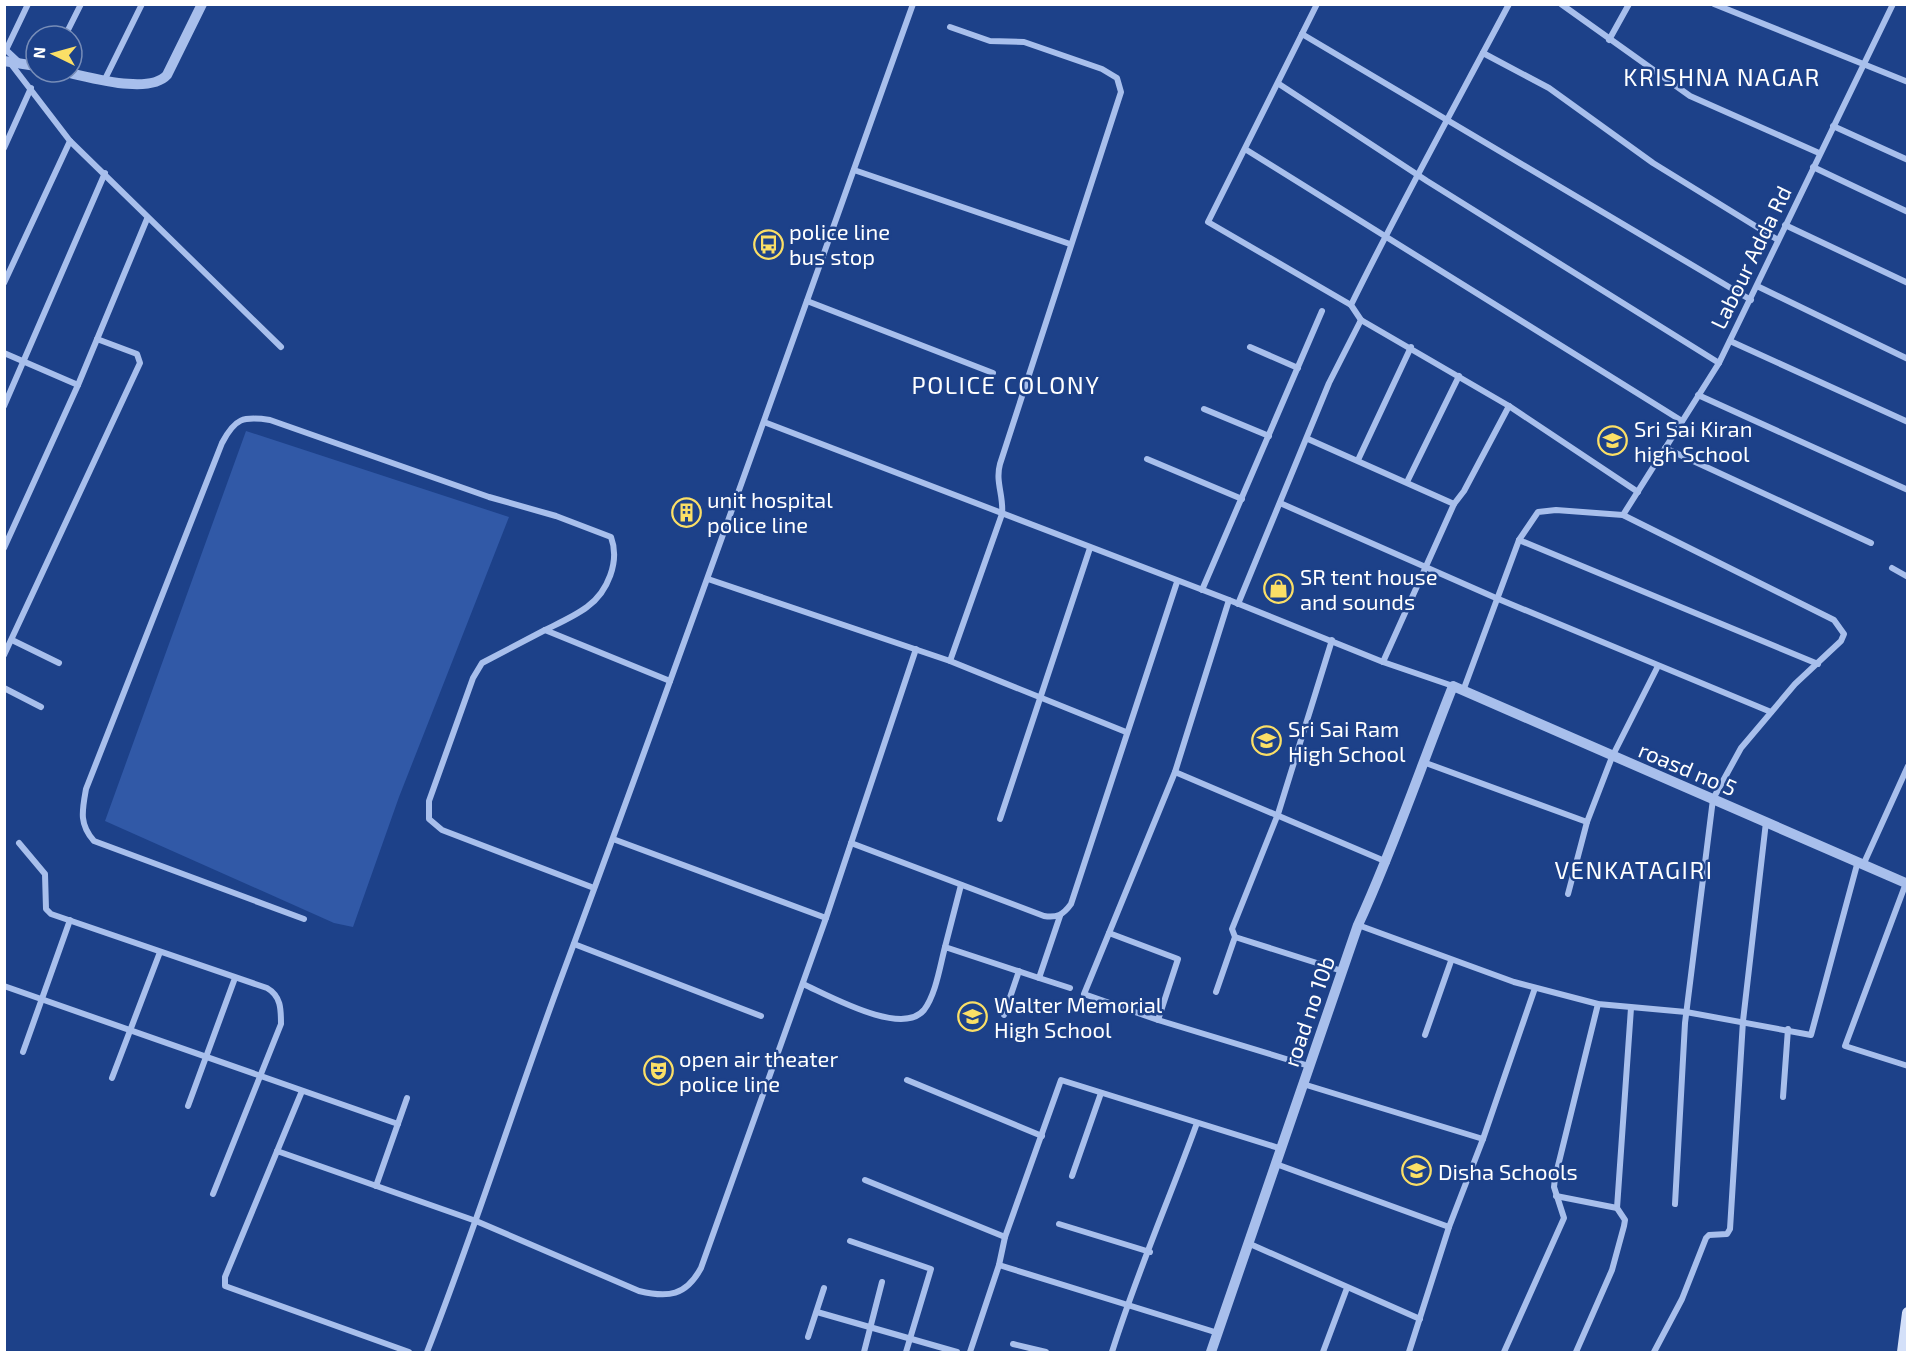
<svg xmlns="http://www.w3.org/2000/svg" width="1912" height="1357" font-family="'Exo 2',sans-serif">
  <rect width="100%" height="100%" fill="#1d4189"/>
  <polygon fill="#3159a7" points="246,431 509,517 399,797 353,927 334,923 105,821"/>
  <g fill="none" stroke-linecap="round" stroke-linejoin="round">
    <g stroke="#a8bfec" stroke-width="6">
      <polyline points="1317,4 1208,222 1351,305"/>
      <path d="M1509 4C1456 104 1401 203 1351 305L1361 320 1509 406 1638 492"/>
      <polyline points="1561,4 1690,96 1819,153"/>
      <polyline points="1714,4 1908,82"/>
      <polyline points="1302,34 1751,300"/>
      <polyline points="65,36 81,4"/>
      <polyline points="1609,40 1629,4"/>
      <polyline points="4,48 20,63"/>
      <polyline points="6,50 28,4"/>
      <polyline points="1483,53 1549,88 1653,163 1778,240"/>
      <polyline points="11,64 70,141 281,347"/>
      <polyline points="105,79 142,4"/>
      <polyline points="1279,84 1427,181 1719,363"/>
      <polyline points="1833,126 1908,160"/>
      <polyline points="4,148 31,88"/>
      <polyline points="1245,149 1682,421"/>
      <polyline points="1813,167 1908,212"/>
      <polyline points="854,170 1070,244"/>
      <polyline points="1785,225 1908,283"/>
      <polyline points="4,283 70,141"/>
      <polyline points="1757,286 1908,359"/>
      <polyline points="807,301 993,373"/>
      <polyline points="1730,341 1908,422"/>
      <polyline points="1250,347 1298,368"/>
      <polyline points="4,353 78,385"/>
      <polyline points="1698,395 1908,490"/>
      <polyline points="4,406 105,173"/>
      <polyline points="1204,409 1269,436"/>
      <polyline points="764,422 1229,600 1383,662 1453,686"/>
      <polyline points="1308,439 1454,504"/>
      <polyline points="1665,448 1871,543"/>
      <polyline points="1147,459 1242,499"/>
      <polyline points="1358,460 1411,347"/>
      <polyline points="1407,482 1459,376"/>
      <polyline points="1280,503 1496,598 1771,712"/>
      <polyline points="1623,515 1719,363 1893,4"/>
      <polyline points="1519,540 1818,664"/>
      <polyline points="4,548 78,385 147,219"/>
      <polyline points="1892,568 1908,577"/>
      <polyline points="708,579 950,661 1126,732"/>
      <polyline points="1202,590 1322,311"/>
      <polyline points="1229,600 1175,772 1084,994 1158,1020 1309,1066"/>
      <polyline points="1238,604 1329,383 1361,320"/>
      <polyline points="12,640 59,663"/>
      <polyline points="4,655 140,363 137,354 97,339"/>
      <path d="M950 661 1002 514C1004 496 995 482 1000 464L1121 92 1117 78 1102 69 1024 42 990 41 950 27"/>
      <polyline points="1383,662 1454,504 1464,491 1509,406"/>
      <polyline points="4,688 41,707"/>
      <polyline points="1463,691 1519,540 1538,512 1556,510 1623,515 1834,620 1844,634 1841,641 1795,684 1741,748 1713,799 1685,1023 1675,1204"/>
      <polyline points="1423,762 1587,822"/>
      <polyline points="1175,772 1387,862"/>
      <polyline points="1000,819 1090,548"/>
      <path d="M19 843 45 874 46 909 51 914 267 988C281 996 281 1009 281 1024L213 1194"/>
      <path d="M851 843 1044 916C1057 918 1063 915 1071 904L1177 582"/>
      <polyline points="1864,863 1908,766"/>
      <polyline points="1906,883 1845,1046 1908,1066"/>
      <polyline points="594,888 442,830 429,819 429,801 473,678 482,663 545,630 670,681"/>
      <polyline points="1568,894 1587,822 1612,757 1658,666"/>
      <polyline points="826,918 916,649"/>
      <path d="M304 919 94 841C79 824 82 811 86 789L222 443C235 418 243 416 270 420L489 497 556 516 611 537C620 561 608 592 587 607 575 616 559 623 545 630"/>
      <polyline points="1358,925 1514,982 1598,1004 1686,1012 1811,1035 1858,861"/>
      <polyline points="1109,933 1178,959 1158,1020"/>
      <polyline points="1235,937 1342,971"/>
      <polyline points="574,944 761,1016"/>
      <polyline points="945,947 961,885"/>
      <polyline points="1039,978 1070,988"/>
      <path d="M803 984C828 995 902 1037 924 1010 936 994 940 966 945 947L1039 978 1060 916"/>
      <polyline points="4,986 398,1124"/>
      <polyline points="1216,992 1235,937 1232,929 1278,814 1332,640"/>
      <polyline points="1004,1015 1019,971"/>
      <polyline points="1425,1035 1451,961"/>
      <polyline points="23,1052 70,920"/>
      <polyline points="112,1078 160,952"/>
      <polyline points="907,1080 1042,1136"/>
      <polyline points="1303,1084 1483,1139"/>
      <polyline points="302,1091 225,1277 225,1286 409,1352"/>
      <polyline points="1783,1097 1788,1029"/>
      <polyline points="188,1106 235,978"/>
      <path d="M277 1151 476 1221 639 1291C668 1298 686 1296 701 1268L826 918 613 839"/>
      <polyline points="1276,1164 1449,1227"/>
      <polyline points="1072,1176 1101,1093"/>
      <polyline points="865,1180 1005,1237"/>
      <polyline points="376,1186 407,1098"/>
      <polyline points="1556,1196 1617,1208"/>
      <polyline points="1059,1224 1150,1252"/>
      <polyline points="850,1241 931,1269 906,1352"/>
      <polyline points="1250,1244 1420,1319"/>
      <polyline points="999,1265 1218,1333"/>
      <polyline points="817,1312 957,1352"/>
      <polyline points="808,1337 824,1288"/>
      <polyline points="1013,1344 1046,1352"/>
      <path d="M427 1352C476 1227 516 1099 563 973 683 651 797 328 913 4"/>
      <polyline points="864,1352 882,1282"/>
      <polyline points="970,1352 999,1265 1005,1237 1061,1080 1282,1149"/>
      <path d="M1112 1352C1136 1275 1169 1200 1197 1123"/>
      <polyline points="1323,1352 1347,1288"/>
      <polyline points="1409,1352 1449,1227 1483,1139 1535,988"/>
      <polyline points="1504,1352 1564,1218 1554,1187 1555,1178 1598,1004"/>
      <polyline points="1576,1352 1612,1270 1624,1226 1625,1220 1617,1208 1631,1008"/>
      <polyline points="1654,1352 1682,1299 1706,1238 1709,1235 1727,1234 1730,1229 1743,1021 1766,822"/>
    </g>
    <g stroke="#a8bfec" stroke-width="10">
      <polyline points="4,61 36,66"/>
      <path d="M65 72C90 77 149 95 167 75L202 4"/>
      <path d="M1211 1352 1358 925C1394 847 1421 766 1453 686L1908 884"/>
    </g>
    <polyline stroke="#d4e0f9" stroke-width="12" points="1903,1352 1908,1313"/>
  </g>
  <defs>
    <symbol id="bus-ring" viewBox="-11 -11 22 22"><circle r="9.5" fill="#1d4189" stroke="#fbdf66" stroke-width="1.5"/><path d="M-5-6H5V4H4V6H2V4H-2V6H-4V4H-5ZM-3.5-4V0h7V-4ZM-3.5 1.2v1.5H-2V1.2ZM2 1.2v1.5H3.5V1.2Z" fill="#fbdf66"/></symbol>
    <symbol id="university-ring" viewBox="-11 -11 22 22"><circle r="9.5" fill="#1d4189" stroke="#fbdf66" stroke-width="1.5"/><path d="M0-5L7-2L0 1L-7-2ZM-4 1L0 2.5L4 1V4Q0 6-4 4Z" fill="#fbdf66"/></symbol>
    <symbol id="building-ring" viewBox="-11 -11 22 22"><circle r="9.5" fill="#1d4189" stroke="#fbdf66" stroke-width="1.5"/><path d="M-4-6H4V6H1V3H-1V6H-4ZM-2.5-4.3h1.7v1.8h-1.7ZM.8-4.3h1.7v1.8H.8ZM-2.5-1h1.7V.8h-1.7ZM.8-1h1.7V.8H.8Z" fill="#fbdf66"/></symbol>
    <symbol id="shop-ring" viewBox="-11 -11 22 22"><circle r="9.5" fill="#1d4189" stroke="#fbdf66" stroke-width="1.5"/><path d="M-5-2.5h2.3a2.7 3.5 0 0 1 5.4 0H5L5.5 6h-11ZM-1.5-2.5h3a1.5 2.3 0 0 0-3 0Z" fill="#fbdf66"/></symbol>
    <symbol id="theatre-ring" viewBox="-11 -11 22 22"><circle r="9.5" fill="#1d4189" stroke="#fbdf66" stroke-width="1.5"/><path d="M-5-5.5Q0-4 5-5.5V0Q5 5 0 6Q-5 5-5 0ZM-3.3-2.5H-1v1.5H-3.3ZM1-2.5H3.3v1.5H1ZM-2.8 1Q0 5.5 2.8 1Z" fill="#fbdf66"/></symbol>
  </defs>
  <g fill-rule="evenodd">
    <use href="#bus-ring" x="752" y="228" width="33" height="33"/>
    <use href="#university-ring" x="1596" y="424" width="33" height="33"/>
    <use href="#building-ring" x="670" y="496" width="33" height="33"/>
    <use href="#shop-ring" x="1262" y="572" width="33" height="33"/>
    <use href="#university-ring" x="1250" y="724" width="33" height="33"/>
    <use href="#university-ring" x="956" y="1000" width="33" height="33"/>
    <use href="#theatre-ring" x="642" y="1054" width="33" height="33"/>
    <use href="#university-ring" x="1400" y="1154" width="33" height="33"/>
  </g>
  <g text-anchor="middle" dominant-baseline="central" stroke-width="5" stroke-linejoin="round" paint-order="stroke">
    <g font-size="22" fill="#fff" stroke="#1d4189" text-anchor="start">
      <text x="789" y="231">police line<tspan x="789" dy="25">bus stop</tspan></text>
      <text x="1634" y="428">Sri Sai Kiran<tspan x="1634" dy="25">high School</tspan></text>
      <text x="707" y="499">unit hospital<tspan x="707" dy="25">police line</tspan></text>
      <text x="1300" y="576">SR tent house<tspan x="1300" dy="25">and sounds</tspan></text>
      <text x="1288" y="728">Sri Sai Ram<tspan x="1288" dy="25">High School</tspan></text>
      <text x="994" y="1004">Walter Memorial<tspan x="994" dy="25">High School</tspan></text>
      <text x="679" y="1058">open air theater<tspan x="679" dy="25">police line</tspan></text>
      <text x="1438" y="1171">Disha Schools</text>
    </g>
    <g font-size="22" fill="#fff" stroke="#1d4189">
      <text transform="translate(1750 257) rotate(-64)">Labour Adda Rd</text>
      <text transform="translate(1688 768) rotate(23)">roasd no 5</text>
      <text transform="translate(1308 1011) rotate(-71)">road no 10b</text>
    </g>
    <g font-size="24" letter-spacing="1.5" fill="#fff" stroke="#1d4189">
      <text x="1722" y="76">KRISHNA NAGAR</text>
      <text x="1006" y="384">POLICE COLONY</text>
      <text x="1634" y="869">VENKATAGIRI</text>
    </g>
  </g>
  <rect width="1912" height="1357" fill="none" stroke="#ffffff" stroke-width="12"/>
  <g transform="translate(54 54) rotate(275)"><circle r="28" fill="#1d4189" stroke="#778db8" stroke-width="1.5"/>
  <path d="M0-4.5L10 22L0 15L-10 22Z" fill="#fbdf66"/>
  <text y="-9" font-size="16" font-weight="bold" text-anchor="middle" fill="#ffffff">N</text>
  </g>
</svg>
